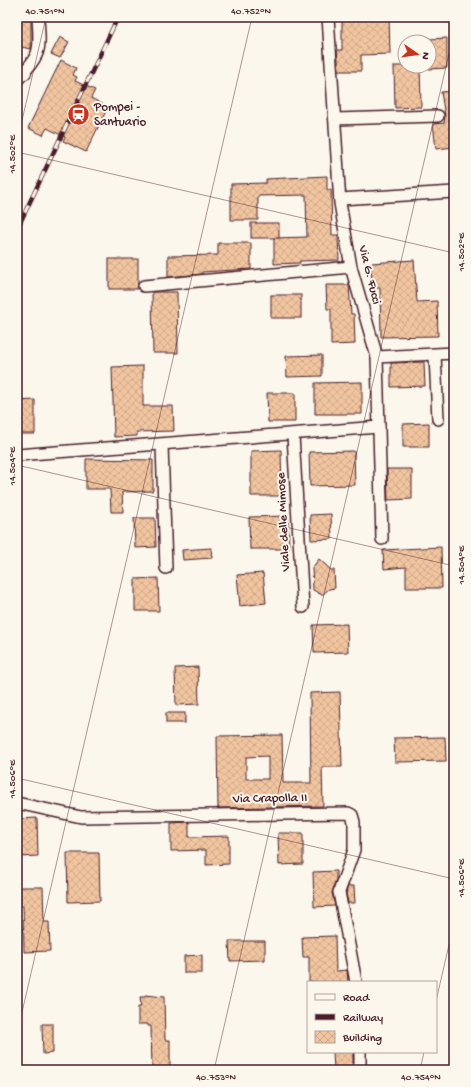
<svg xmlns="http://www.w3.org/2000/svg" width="471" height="1087" font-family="'Gochi Hand',sans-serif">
  <defs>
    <pattern id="building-cross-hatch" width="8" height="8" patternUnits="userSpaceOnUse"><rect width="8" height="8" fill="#f1c5a0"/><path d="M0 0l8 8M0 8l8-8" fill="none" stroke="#d0a98a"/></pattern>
  </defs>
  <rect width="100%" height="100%" fill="#fbf7ec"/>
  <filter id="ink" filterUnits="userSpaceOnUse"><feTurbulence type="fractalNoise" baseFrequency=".025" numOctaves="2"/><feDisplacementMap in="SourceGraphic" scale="8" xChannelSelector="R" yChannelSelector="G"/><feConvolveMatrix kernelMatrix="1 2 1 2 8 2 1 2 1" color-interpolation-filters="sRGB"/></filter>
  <g filter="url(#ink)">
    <g fill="url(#building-cross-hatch)" stroke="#4a1f2b" fill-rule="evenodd">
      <polygon points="17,17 31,17 31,49 17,46"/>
      <polygon points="370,17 389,17 390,54 361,55 361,71 339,71 337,50 342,50 342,19"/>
      <polygon points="60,37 69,42 60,58 51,54"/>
      <polygon points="447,38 447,68 429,69 429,39"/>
      <polygon points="61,60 76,68 73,75 77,77 75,81 95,90 91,98 108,107 86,152 63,141 65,137 47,128 43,135 28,128"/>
      <polygon points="394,66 420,66 421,107 395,108"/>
      <polygon points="454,91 454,147 436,149 433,124 444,123 445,116 441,92"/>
      <polygon points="327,176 327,190 331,190 332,235 338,235 339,260 300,261 300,263 274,264 274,238 307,237 306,195 258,196 258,220 231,220 231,184 266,183 266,179"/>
      <rect x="251" y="223" width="28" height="15"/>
      <polygon points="218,243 251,243 251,269 202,272 202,274 168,277 168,256 218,255"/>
      <rect x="109" y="259" width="29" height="30"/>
      <polygon points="414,260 417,302 437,301 438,336 381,337 380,288 372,288 371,263"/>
      <polygon points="326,285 349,285 351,314 354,314 355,344 331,345 331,309 327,309"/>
      <polygon points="152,292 177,292 178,353 153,353"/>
      <rect x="271" y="295" width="30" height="23"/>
      <polygon points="322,355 322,376 287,377 286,356"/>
      <polygon points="424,362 425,386 391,387 391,363"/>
      <polygon points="143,366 143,406 173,406 174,431 137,432 137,436 114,437 112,367"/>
      <polygon points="362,382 362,414 315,414 315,383"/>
      <polygon points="267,393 295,393 295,422 268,422"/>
      <polygon points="35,400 35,434 17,434 17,401"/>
      <polygon points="429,423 429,447 403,447 403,424"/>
      <polygon points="281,450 282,496 251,496 251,451"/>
      <polygon points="354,451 355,485 310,486 309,452"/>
      <polygon points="86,459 153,460 153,491 122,492 123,512 111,512 110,489 86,489"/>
      <polygon points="387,469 412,469 412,499 388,500"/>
      <polygon points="331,514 332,539 311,540 310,515"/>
      <polygon points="288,516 289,549 250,549 249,517"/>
      <polygon points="134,518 155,518 156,547 135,548"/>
      <polygon points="441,547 442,588 406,588 406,567 384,569 383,550"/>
      <polygon points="211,548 212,558 183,560 182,550"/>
      <polygon points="319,559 331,570 334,570 335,588 329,589 322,595 313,590 312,568"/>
      <polygon points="263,573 266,603 240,606 237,575"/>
      <polygon points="158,578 159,611 135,611 135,579"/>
      <polygon points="347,624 348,652 314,653 313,625"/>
      <polygon points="198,667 199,704 176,705 175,668"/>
      <path d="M340 692 342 767H322L323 806 218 808 217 736 282 735 283 783H311L310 693ZM268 756V779H246V757Z"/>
      <rect x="166" y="713" width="19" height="10"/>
      <polygon points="445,737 446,761 395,762 394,738"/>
      <polygon points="37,818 38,856 20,857 19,819"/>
      <polygon points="189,822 189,837 229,836 229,864 206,865 206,850 171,851 171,823"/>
      <polygon points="278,833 303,833 303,864 279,865"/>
      <polygon points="67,853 99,853 100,901 68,902"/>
      <polygon points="336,871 336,879 332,893 335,906 314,907 313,872"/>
      <polygon points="348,886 354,886 355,903 348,903 346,893"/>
      <polygon points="20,887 43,887 44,922 49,922 50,951 24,952 23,906 20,906"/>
      <polygon points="335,936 336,971 347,970 348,982 309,982 309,957 303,957 302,937"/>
      <polygon points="229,941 265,941 265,960 230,961"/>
      <polygon points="202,955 202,973 184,973 184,956"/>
      <polygon points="145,995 164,997 165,1040 170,1040 170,1070 152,1070 151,1026 148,1026 148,1024 138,1024 138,1007 141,1007 140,997 145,997"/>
      <polygon points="42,1024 53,1024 53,1053 43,1054"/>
      <polygon points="333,1052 353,1052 353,1070 334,1070"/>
    </g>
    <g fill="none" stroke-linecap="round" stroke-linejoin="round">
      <defs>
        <g id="minor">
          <polyline points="328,17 340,203 351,267 377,357 382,539"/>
          <polyline points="454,17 454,18"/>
          <path d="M19 78C42 53 40 50 38 17"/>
          <polyline points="335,119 438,116"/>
          <polyline points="340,199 454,192"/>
          <polyline points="144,286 351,267"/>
          <polyline points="435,355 438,419"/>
          <polyline points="377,357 454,353"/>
          <polyline points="293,435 303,607"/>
          <polyline points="162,445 166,568"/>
          <polyline points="17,455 379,427"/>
          <polyline points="17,803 81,817 348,813 352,815 354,822 354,850 339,892 356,982"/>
          <polyline points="360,1052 360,1070"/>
        </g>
        <polyline id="tertiary" points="17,74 24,72"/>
      </defs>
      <use href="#minor" stroke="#4a1f2b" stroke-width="14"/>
      <use href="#tertiary" stroke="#4a1f2b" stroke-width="17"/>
      <use href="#minor" stroke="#fbf7ec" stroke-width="11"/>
      <use href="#tertiary" stroke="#fbf7ec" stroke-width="14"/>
      <defs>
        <polyline id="rail" points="17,229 118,17"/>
      </defs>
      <use href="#rail" stroke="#4a1f2b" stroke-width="4.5"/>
      <use href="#rail" stroke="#fbf7ec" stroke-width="3" stroke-dasharray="9" stroke-linecap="butt"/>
    </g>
  </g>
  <path fill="none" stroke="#4a1f2b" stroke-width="1" stroke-opacity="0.45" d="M17 142 46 17M17 152 454 253M17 465 454 566M17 778 454 879M436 1001 454 923M17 1034 252 17M214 1070 454 32M420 1070 424 1052"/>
  <defs>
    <symbol id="station-disc" viewBox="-11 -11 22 22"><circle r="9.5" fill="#c8321e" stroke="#fbf7ec"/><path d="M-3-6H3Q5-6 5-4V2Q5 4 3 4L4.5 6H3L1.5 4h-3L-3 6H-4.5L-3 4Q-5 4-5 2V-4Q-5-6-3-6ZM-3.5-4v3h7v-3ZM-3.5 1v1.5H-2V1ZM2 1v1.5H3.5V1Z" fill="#fff"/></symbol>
  </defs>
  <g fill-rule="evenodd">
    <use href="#station-disc" x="66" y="102" width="25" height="25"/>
  </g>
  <g text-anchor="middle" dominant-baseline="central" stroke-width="4" stroke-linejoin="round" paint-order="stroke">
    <g font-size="13" fill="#4a1f2b" stroke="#fbf7ec" text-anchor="start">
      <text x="94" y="107">Pompei -<tspan x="94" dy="15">Santuario</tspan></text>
    </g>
    <g font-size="13" fill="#4a1f2b" stroke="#fbf7ec">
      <text transform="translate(369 275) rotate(76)">Via G. Fucci</text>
      <text transform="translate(284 522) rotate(-93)">Viale delle Mimose</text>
      <text transform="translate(270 799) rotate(-1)">Via Crapolla II</text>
    </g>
  </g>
  <rect width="471" height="1087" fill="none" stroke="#fbf7ec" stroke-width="44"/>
  <rect x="307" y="981" width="130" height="72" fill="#fbf7ec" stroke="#b4a19f"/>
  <rect x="315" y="994" width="20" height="6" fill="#fbf7ec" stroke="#b4a19f"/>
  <text x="343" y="1001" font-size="12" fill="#4a1f2b">Road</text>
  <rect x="315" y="1014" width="20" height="6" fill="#4a1f2b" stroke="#b4a19f"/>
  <text x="343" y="1021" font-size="12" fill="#4a1f2b">Railway</text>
  <rect x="315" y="1031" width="20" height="12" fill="url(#building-cross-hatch)" stroke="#b4a19f"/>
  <text x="343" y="1041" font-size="12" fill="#4a1f2b">Building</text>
  <g transform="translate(417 54) rotate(103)"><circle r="19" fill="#fbf7ec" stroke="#b4a19f"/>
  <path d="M0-3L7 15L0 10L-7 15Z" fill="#c8321e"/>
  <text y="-6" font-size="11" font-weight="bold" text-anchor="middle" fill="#4a1f2b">N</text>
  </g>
  <rect x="22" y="22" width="427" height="1043" fill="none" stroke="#4a1f2b" stroke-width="1.5"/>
  <g font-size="10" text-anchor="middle" fill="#4a1f2b">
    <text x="45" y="14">40.751°N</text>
    <text x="251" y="14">40.752°N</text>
    <text transform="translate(11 154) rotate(-90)" y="4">14.502°E</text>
    <text transform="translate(460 252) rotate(-90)" y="4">14.502°E</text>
    <text transform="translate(11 466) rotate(-90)" y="4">14.504°E</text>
    <text transform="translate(460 565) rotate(-90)" y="4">14.504°E</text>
    <text transform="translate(11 779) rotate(-90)" y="4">14.506°E</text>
    <text transform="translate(460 878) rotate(-90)" y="4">14.506°E</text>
    <text x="216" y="1080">40.753°N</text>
    <text x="421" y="1080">40.754°N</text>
  </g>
</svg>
